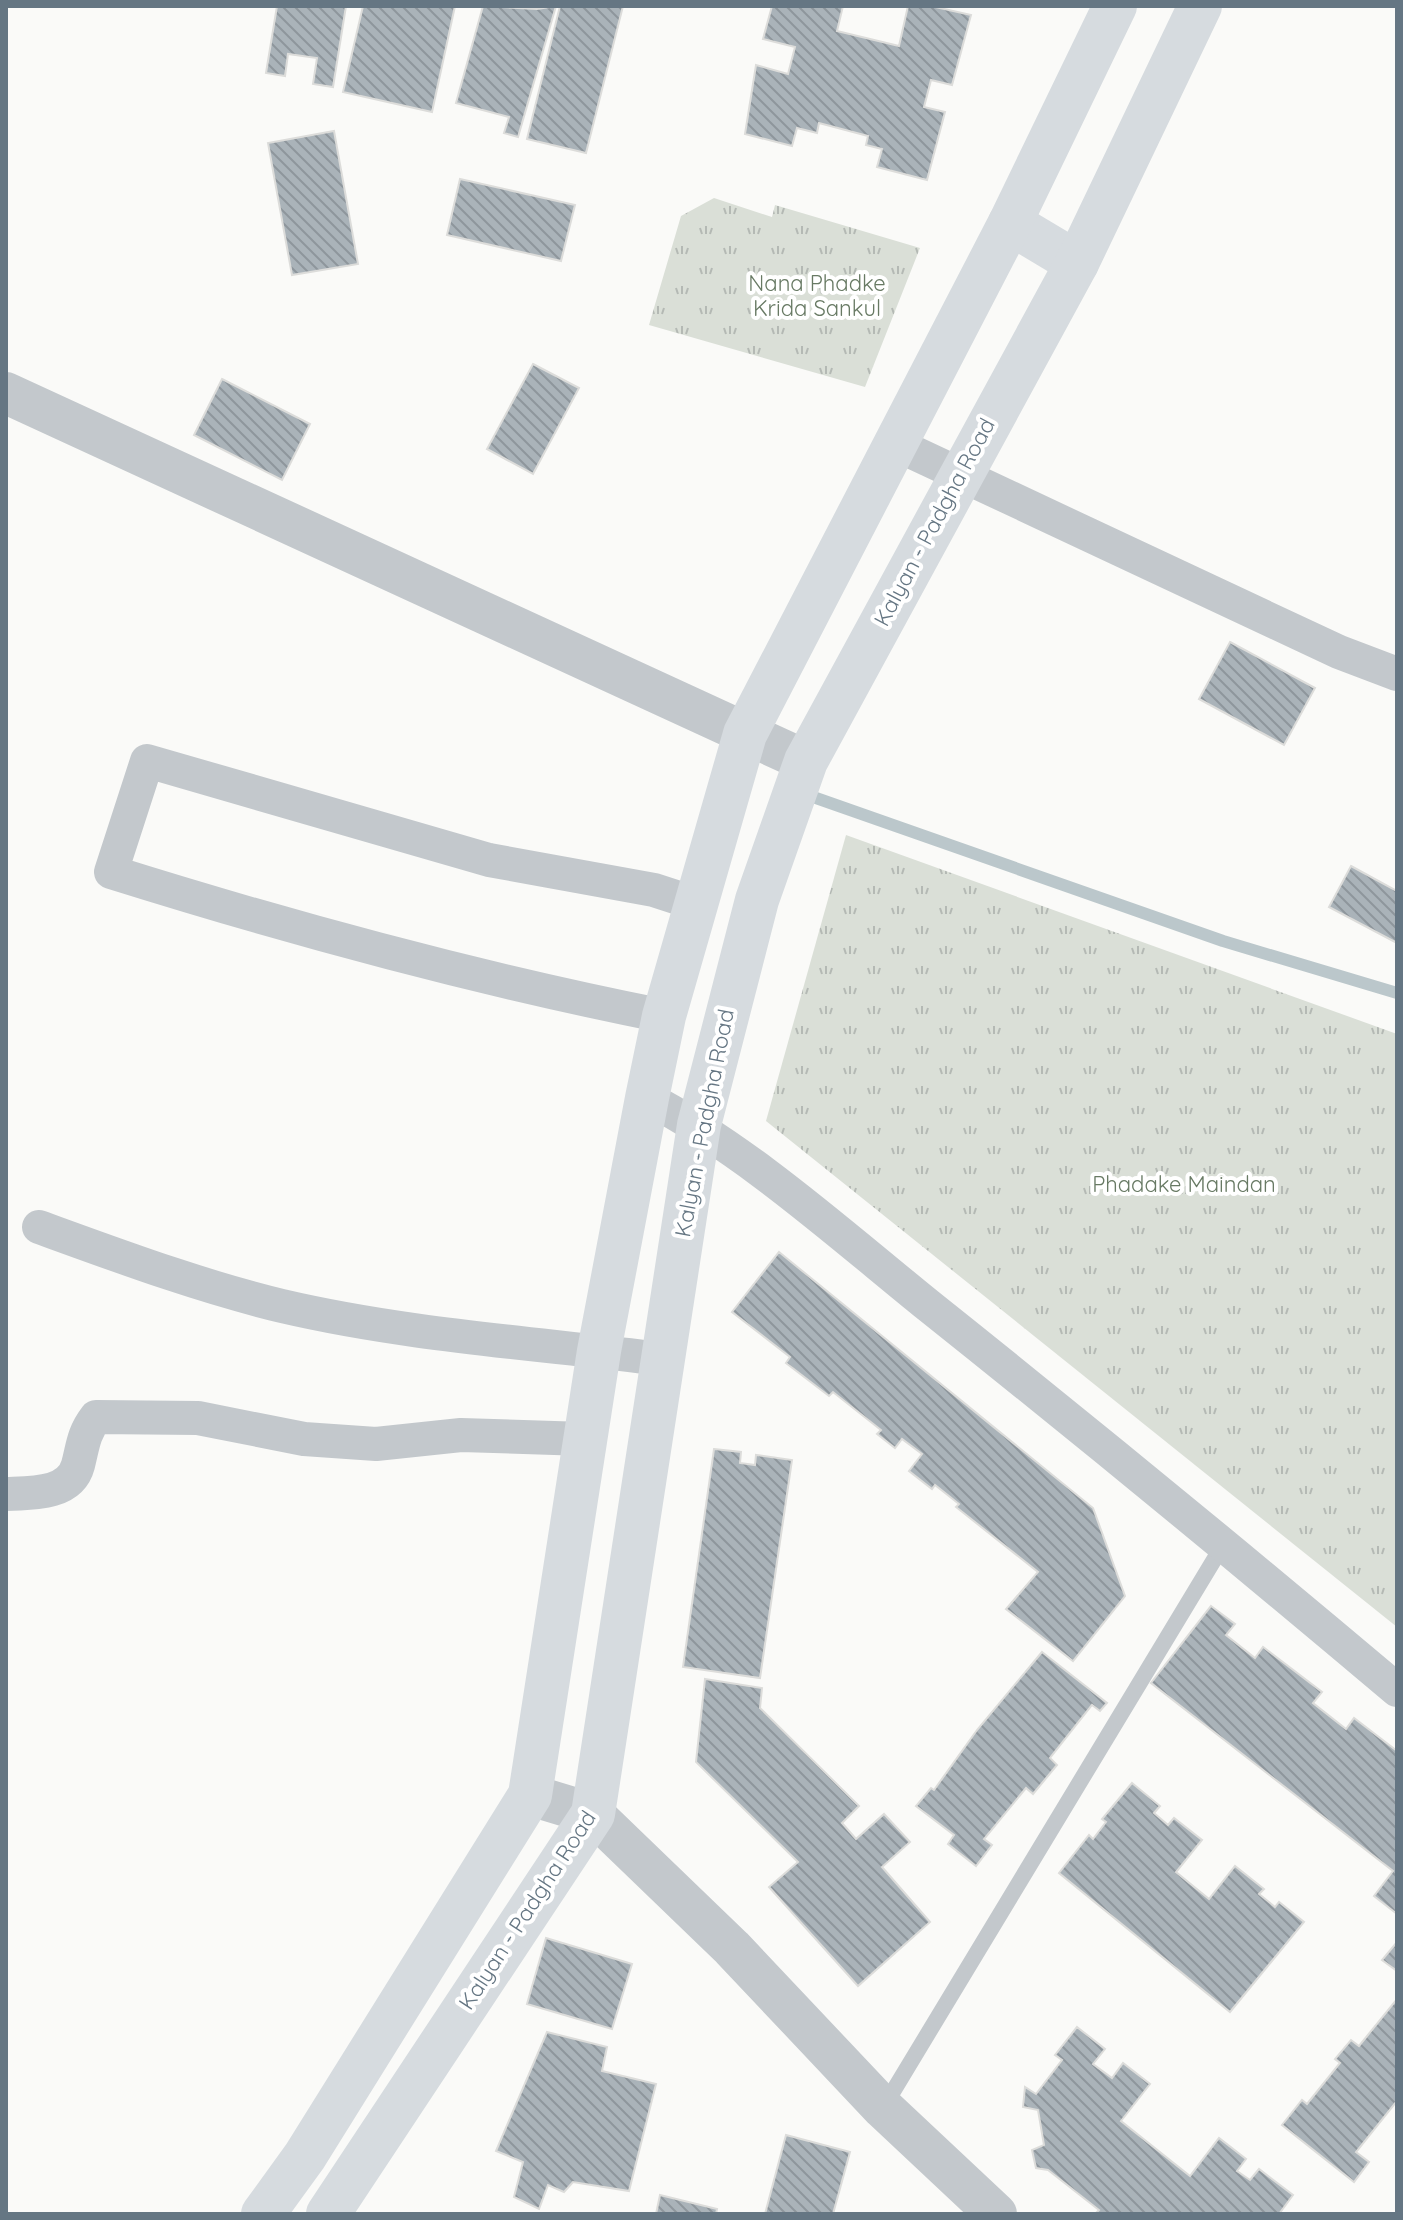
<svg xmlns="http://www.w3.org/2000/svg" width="1403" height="2220" font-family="Quicksand,sans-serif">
  <defs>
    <pattern id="park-tufts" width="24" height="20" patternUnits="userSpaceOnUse" patternTransform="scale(2)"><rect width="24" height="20" fill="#dadfd7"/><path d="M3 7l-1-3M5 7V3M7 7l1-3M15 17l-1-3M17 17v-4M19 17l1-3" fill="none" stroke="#b4b9b4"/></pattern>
    <pattern id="building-back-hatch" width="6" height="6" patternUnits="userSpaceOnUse" patternTransform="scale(2)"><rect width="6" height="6" fill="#aab3b9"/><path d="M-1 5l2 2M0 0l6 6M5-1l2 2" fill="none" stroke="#8e969c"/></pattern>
  </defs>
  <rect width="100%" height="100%" fill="#fafaf8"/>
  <g fill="url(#park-tufts)">
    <polygon points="714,198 772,217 775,205 920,248 865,387 649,325 681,216"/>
    <polygon points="846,835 1397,1034 1397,1627 766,1121"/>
  </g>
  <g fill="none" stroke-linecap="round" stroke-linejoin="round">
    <polyline stroke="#bbc7cb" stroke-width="12" points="816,798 1223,941 1397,993"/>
  </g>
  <g fill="url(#building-back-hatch)" stroke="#dcdcda" stroke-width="2">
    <polygon points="277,6 346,6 333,87 313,84 317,58 288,54 285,76 266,73"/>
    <polygon points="363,6 455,6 432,112 343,92"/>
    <polygon points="483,6 537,9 556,6 518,137 504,133 509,117 456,103"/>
    <polygon points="560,6 623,6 586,153 527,139"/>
    <polygon points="772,6 843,6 837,31 899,46 908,6 931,6 971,15 952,85 931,80 924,107 945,112 927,180 877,167 882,149 866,145 868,136 819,123 817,133 797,128 792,146 745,134 756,65 788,74 795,47 763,39"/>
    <polygon points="334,131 358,264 292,275 268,143"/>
    <polygon points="460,179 575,205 561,261 447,235"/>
    <polygon points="533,364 579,388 533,474 487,449"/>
    <polygon points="222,379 310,424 282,480 194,435"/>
    <polygon points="1230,642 1315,688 1284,745 1199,699"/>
    <polygon points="1351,866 1397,891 1397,943 1329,907"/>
    <polygon points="779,1252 1093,1508 1125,1596 1073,1661 1006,1609 1038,1572 956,1507 959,1504 935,1485 932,1489 909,1471 922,1454 902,1439 895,1448 877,1434 881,1430 833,1392 829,1396 786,1363 790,1357 732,1312"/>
    <polygon points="714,1449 741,1452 740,1463 755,1465 756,1455 792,1460 760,1678 683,1667"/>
    <polygon points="1211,1606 1235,1624 1226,1635 1255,1658 1263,1647 1322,1692 1313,1703 1346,1729 1354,1718 1397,1751 1397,1914 1374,1896 1393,1871 1151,1683"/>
    <polygon points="1042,1652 1107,1703 1100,1711 1092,1705 1050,1758 1057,1765 1033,1794 1026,1788 984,1839 992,1845 976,1866 948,1844 954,1835 916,1806 931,1788 934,1790 977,1730"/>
    <polygon points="705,1679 762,1688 760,1708 859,1806 842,1823 856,1839 884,1814 910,1842 882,1867 930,1922 858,1986 769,1887 798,1862 696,1762"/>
    <polygon points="1132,1783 1160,1806 1154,1813 1168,1825 1174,1818 1202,1840 1176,1872 1209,1899 1235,1866 1264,1889 1259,1894 1275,1907 1279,1902 1304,1922 1230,2012 1059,1873 1089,1835 1093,1839 1106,1822 1102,1819"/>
    <polygon points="546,1938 632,1964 612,2029 527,2004"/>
    <polygon points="1397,1942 1397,1971 1382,1960"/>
    <polygon points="1397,1999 1397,2101 1356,2152 1369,2162 1354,2182 1282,2125 1302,2100 1307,2104 1340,2063 1335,2059 1351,2040 1359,2046"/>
    <polygon points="1077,2027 1105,2049 1093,2064 1112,2078 1123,2063 1150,2084 1121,2121 1190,2176 1219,2138 1246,2159 1237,2171 1250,2180 1259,2169 1293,2195 1279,2214 1095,2214 1099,2210 1048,2170 1036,2168 1032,2150 1044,2145 1038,2110 1023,2107 1025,2087 1036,2094 1062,2060 1055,2055"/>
    <polygon points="547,2032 607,2047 602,2071 656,2084 629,2191 573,2182 564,2192 548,2185 539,2209 514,2197 523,2162 496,2151"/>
    <polygon points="786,2135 850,2152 833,2214 765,2214"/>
    <polygon points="660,2195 717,2209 716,2214 656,2214"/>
  </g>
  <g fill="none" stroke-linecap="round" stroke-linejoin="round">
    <polyline stroke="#c3c8cc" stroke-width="16" points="883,2108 1223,1545"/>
    <g stroke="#c3c8cc" stroke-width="34">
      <polyline points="893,443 1339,652 1397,674"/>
      <path d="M664 1016C477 979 293 929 111 872L147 761 489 860 654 890 697 904"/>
      <path d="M647 1098C747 1150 841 1235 929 1306 1087 1432 1243 1560 1397 1690"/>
      <path d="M39 1227C119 1256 199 1286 282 1306 406 1335 535 1343 661 1359"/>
      <path d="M6 1494C31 1493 70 1495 78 1465 83 1446 83 1434 96 1417L198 1418 304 1439 376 1444 461 1435 585 1439"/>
    </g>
    <g stroke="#c3c8cc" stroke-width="42">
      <polyline points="6,393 806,761"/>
      <polyline points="530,1795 593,1814 732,1948 883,2108 996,2214"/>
    </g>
    <g stroke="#d6dbdf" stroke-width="44">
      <polyline points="1010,223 1077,263"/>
      <polyline points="263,2214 305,2156 530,1795 599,1351 647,1098 664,1016 745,734 1010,223 1115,6"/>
      <polyline points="328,2214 593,1814 699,1125 757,900 806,761 1077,263 1200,6"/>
    </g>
  </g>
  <g text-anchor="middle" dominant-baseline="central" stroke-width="8" stroke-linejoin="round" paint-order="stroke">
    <g font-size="22" fill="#687a64" stroke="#fff">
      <text x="817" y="283">Nana Phadke<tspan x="817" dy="25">Krida Sankul</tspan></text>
      <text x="1184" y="1184">Phadake Maindan</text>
    </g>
    <g font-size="22" fill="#657683" stroke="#fff">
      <text transform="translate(934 522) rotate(-62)">Kalyan - Padgha Road</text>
      <text transform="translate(704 1123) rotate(-79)">Kalyan - Padgha Road</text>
      <text transform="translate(527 1910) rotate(-57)">Kalyan - Padgha Road</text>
    </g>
  </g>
  <rect width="1403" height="2220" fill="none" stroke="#657683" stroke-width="16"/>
</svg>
